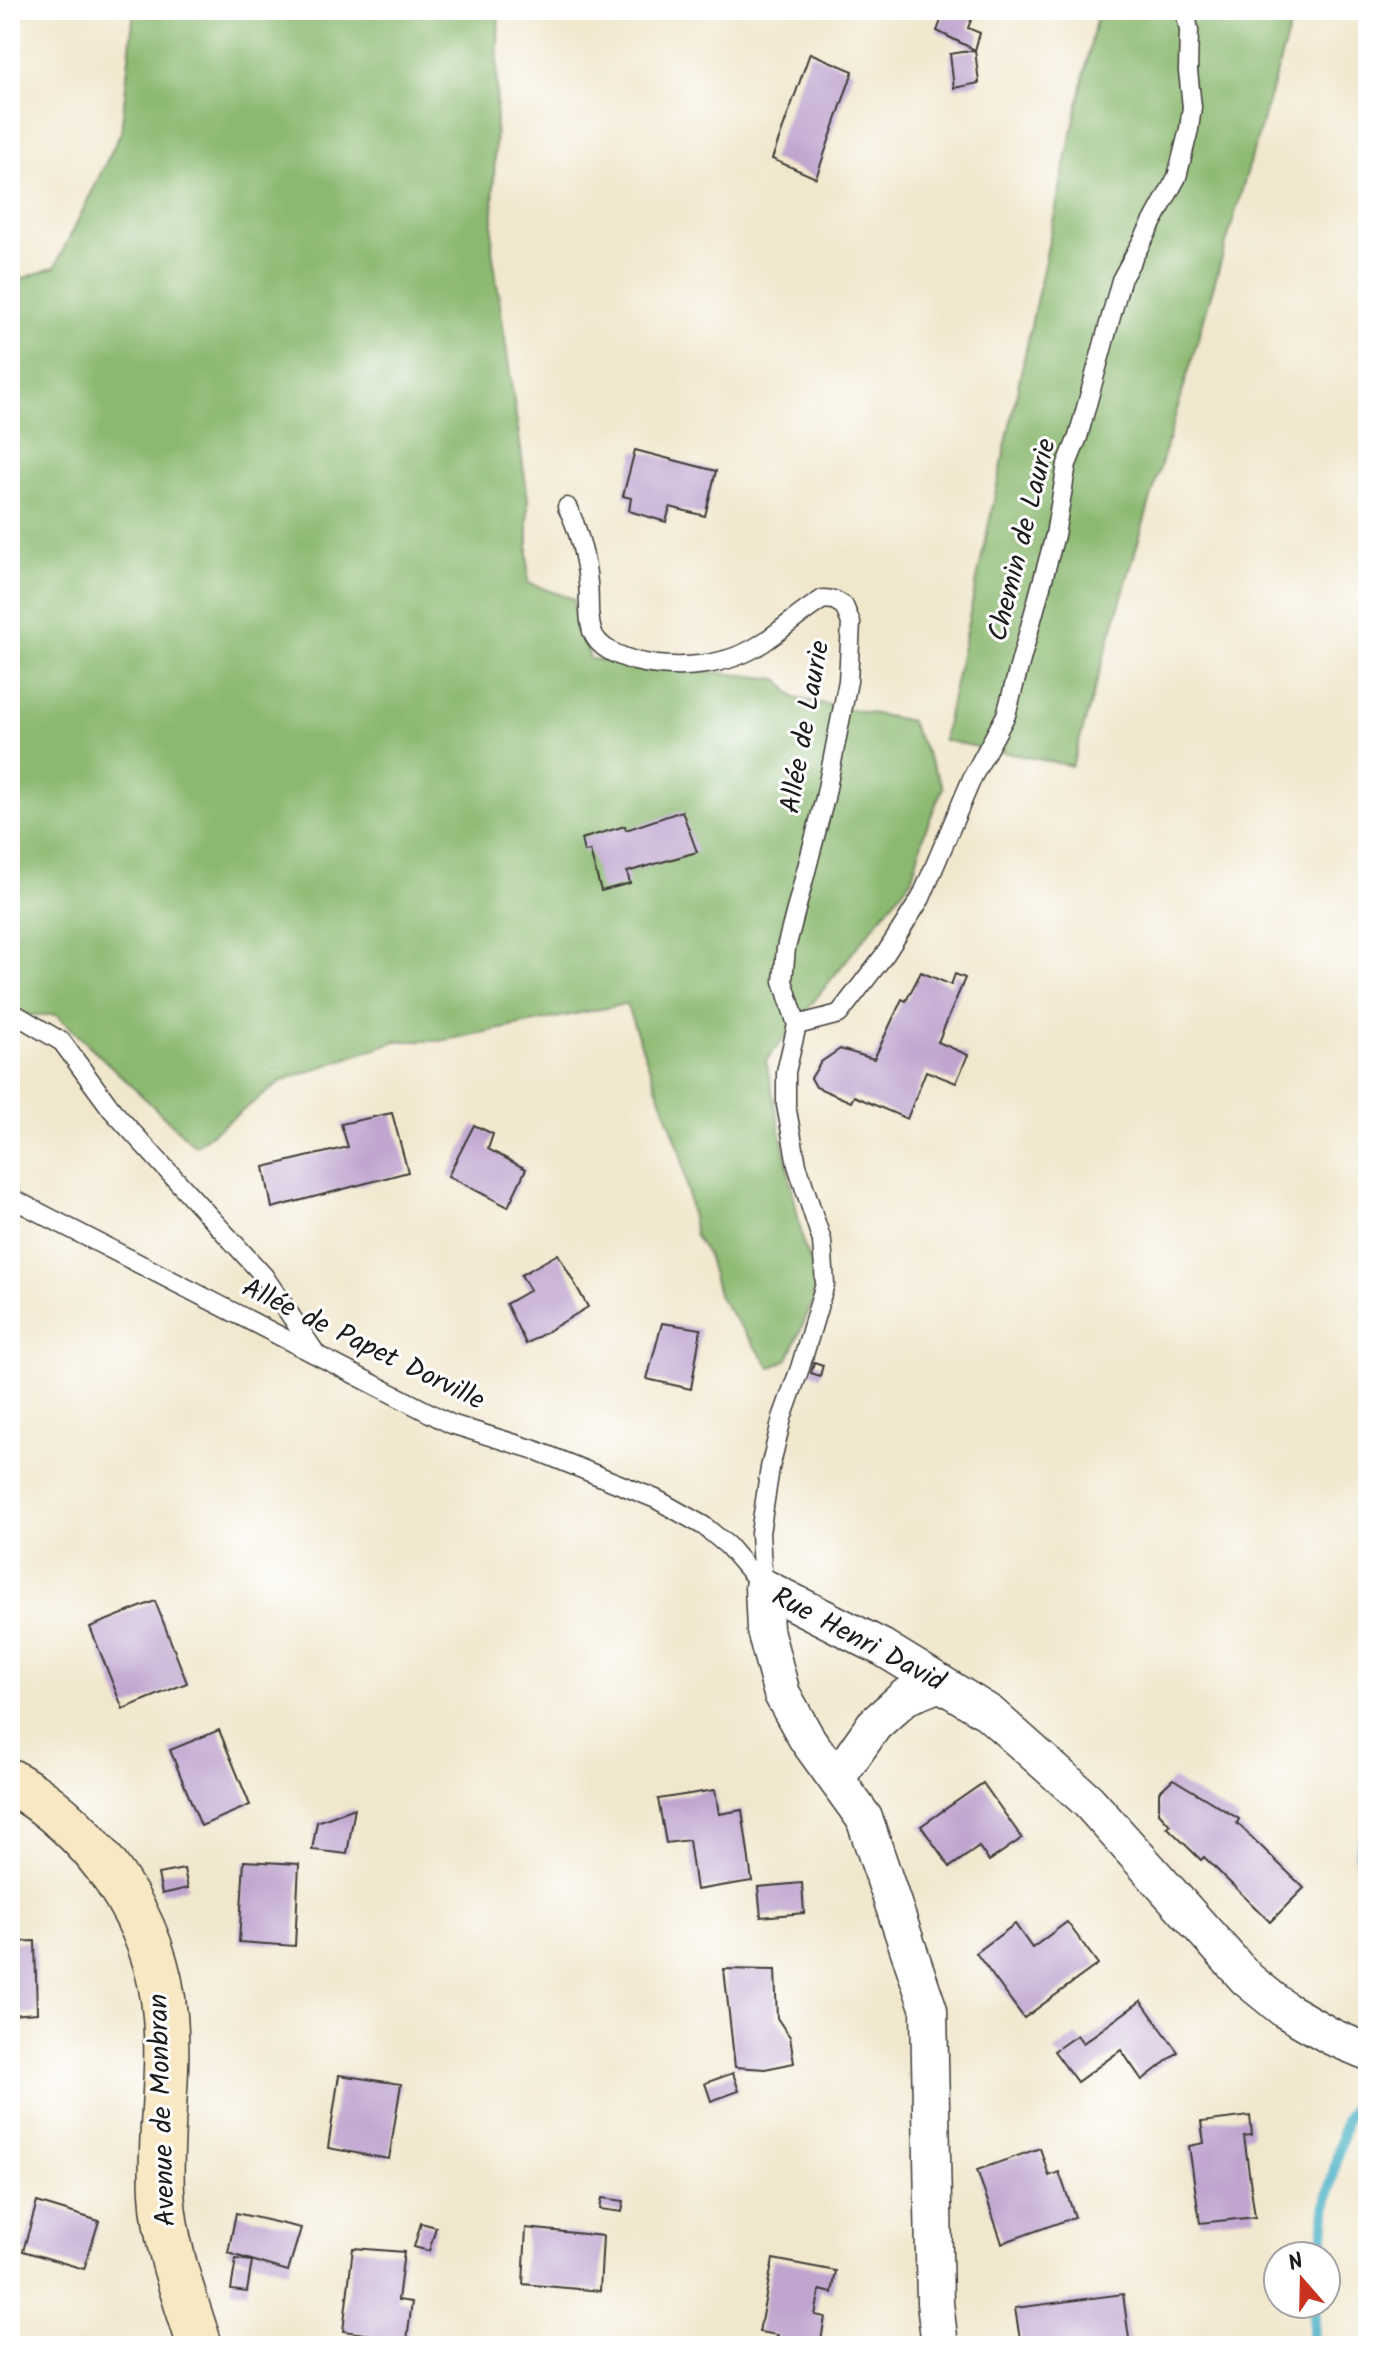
<svg xmlns="http://www.w3.org/2000/svg" width="1378" height="2356" font-family="Kalam,sans-serif">
  <rect width="100%" height="100%" fill="#fff"/>
  <filter id="ink" filterUnits="userSpaceOnUse"><feTurbulence type="fractalNoise" baseFrequency=".0125" numOctaves="2"/><feDisplacementMap in="SourceGraphic" scale="16" xChannelSelector="R" yChannelSelector="G"/><feConvolveMatrix kernelMatrix="1 2 1 2 8 2 1 2 1" color-interpolation-filters="sRGB"/></filter>
  <filter id="wash" filterUnits="userSpaceOnUse"><feTurbulence type="fractalNoise" baseFrequency=".006" numOctaves="4" result="noise"/><feDisplacementMap in="SourceGraphic" scale="32" xChannelSelector="R" yChannelSelector="G"/><feGaussianBlur stdDeviation="1.8" result="paint"/><feColorMatrix in="noise" values="0 0 0 0 0 0 0 0 0 0 0 0 0 0 0 0 0 1.4 0 .05"/><feComposite in="paint" operator="in"/></filter>
  <g filter="url(#wash)">
    <rect width="100%" height="100%" fill="#f1e7cd"/>
    <g fill="#8cb971" stroke="#546a46" stroke-width="2">
      <polygon points="134,10 499,10 492,249 528,499 528,583 573,599 590,659 778,679 795,698 910,721 943,787 925,831 912,878 766,1061 804,1246 815,1271 813,1301 788,1359 771,1368 719,1297 707,1254 695,1236 681,1153 626,1004 440,1041 396,1041 282,1081 195,1146 57,1015 10,1015 10,283 55,267 121,132"/>
      <polygon points="1098,10 1295,10 1072,766 943,740"/>
    </g>
    <g fill="none" stroke-linecap="round" stroke-linejoin="round">
      <g stroke="#47b0c5" stroke-width="11">
        <polyline points="1368,1826 1360,1851 1368,1955"/>
        <polyline points="1322,2256 1326,2206 1346,2119 1368,2089"/>
        <polyline points="1308,2346 1312,2337 1316,2304"/>
      </g>
    </g>
    <g id="blocks">
      <g fill="#c0a6cf">
        <polygon points="945,10 975,10 968,28 980,33 975,50 937,31"/>
        <polygon points="975,50 979,83 954,88 950,54"/>
        <polygon points="810,53 853,71 816,178 772,159"/>
        <polygon points="635,450 716,471 705,516 670,507 666,522 629,511 631,498 623,496"/>
        <polygon points="682,811 697,852 627,872 630,883 601,891 590,851 584,852 581,839 625,826 626,830"/>
        <polygon points="921,972 951,985 955,974 965,978 938,1042 968,1055 956,1083 926,1071 907,1119 854,1096 851,1102 816,1087 811,1078 821,1062 840,1049 874,1059 902,999 906,1001"/>
        <polygon points="392,1113 408,1172 272,1208 264,1167 348,1147 341,1124"/>
        <polygon points="474,1125 493,1134 488,1149 526,1169 508,1207 448,1176"/>
        <polygon points="558,1254 588,1307 526,1344 506,1304 530,1290 521,1275"/>
        <polygon points="662,1323 701,1329 691,1389 647,1379"/>
        <polygon points="814,1362 823,1365 820,1376 811,1373"/>
        <polygon points="155,1601 187,1683 123,1709 90,1627"/>
        <polygon points="219,1730 250,1805 201,1826 170,1750"/>
        <polygon points="1173,1779 1239,1819 1237,1823 1304,1888 1270,1922 1204,1857 1201,1860 1167,1827 1170,1825 1159,1813 1159,1792"/>
        <polygon points="983,1783 1022,1838 989,1861 979,1847 950,1867 921,1826"/>
        <polygon points="715,1790 719,1814 742,1810 752,1881 696,1890 689,1840 666,1843 658,1799"/>
        <polygon points="355,1808 347,1854 312,1850 317,1822"/>
        <polygon points="244,1861 299,1864 295,1946 239,1942"/>
        <polygon points="184,1869 188,1888 162,1894 158,1874"/>
        <polygon points="802,1883 804,1913 761,1917 758,1887"/>
        <polygon points="1067,1922 1098,1964 1024,2018 976,1953 1015,1924 1032,1948"/>
        <polygon points="35,1941 37,2013 10,2015 10,1942"/>
        <polygon points="724,1969 775,1970 777,2018 790,2037 794,2063 765,2069 735,2067"/>
        <polygon points="1141,2001 1178,2052 1142,2080 1121,2050 1077,2082 1054,2051 1077,2035 1083,2043"/>
        <polygon points="733,2073 739,2091 711,2101 705,2083"/>
        <polygon points="339,2075 401,2084 389,2159 328,2148"/>
        <polygon points="1250,2116 1252,2135 1244,2136 1255,2217 1200,2223 1189,2146 1204,2143 1201,2122"/>
        <polygon points="1040,2148 1049,2176 1059,2172 1075,2217 1002,2243 977,2170"/>
        <polygon points="602,2198 624,2201 622,2212 600,2209"/>
        <polygon points="37,2202 99,2221 84,2269 23,2251"/>
        <polygon points="236,2213 301,2228 288,2271 228,2253"/>
        <polygon points="421,2223 436,2227 429,2251 414,2247"/>
        <polygon points="526,2228 603,2236 600,2291 523,2284"/>
        <polygon points="353,2248 404,2252 398,2300 412,2302 407,2340 343,2331"/>
        <polygon points="236,2259 252,2261 247,2292 231,2290"/>
        <polygon points="773,2259 836,2271 832,2293 820,2290 815,2315 825,2317 820,2346 776,2346 778,2335 759,2332"/>
        <polygon points="1123,2294 1130,2346 1021,2346 1015,2308"/>
      </g>
    </g>
  </g>
  <g filter="url(#ink)">
    <use href="#blocks" fill-opacity="0" stroke="#3c3a37" stroke-width="2"/>
    <g fill="none" stroke-linecap="round" stroke-linejoin="round">
      <defs>
        <g id="lane">
          <path d="M567 507C578 527 586 559 588 583 590 599 587 615 592 631 598 649 619 656 635 661 677 671 728 667 764 642 784 628 802 612 823 599L834 600 844 606 851 623 848 681 825 798 786 948 783 981 797 1025"/>
          <polyline points="10,1011 62,1042 112,1110 264,1276 315,1352"/>
          <polyline points="797,1025 839,1014 886,953 921,898 973,776 1006,715 1055,535 1067,464 1078,437 1121,280 1177,177 1189,129 1192,107 1188,71 1189,30 1185,10"/>
          <polyline points="15,1200 451,1424 535,1450 656,1499 704,1526 728,1546 763,1587"/>
          <polyline points="763,1587 760,1533 770,1468 782,1418 800,1368 825,1284 822,1241 797,1165 786,1105 786,1072 797,1025"/>
        </g>
        <g id="street">
          <polyline points="837,1778 874,1725 905,1697 940,1683"/>
          <polyline points="940,2346 935,2303 929,2010 864,1818 807,1739 782,1694 765,1630 763,1587 883,1648 989,1713 1088,1801 1247,1979 1285,2010 1332,2037 1368,2052"/>
        </g>
        <path id="secondary" d="M10 1781C94 1829 157 1919 165 2016 170 2075 159 2134 162 2193 165 2245 184 2296 200 2346"/>
      </defs>
      <use href="#lane" stroke="#3c3a37" stroke-width="21"/>
      <use href="#street" stroke="#3c3a37" stroke-width="39"/>
      <use href="#secondary" stroke="#3c3a37" stroke-width="47"/>
      <use href="#lane" stroke="#fff" stroke-width="18"/>
      <use href="#street" stroke="#fff" stroke-width="36"/>
      <use href="#secondary" stroke="#f8e8c3" stroke-width="44"/>
    </g>
  </g>
  <g text-anchor="middle" dominant-baseline="central" stroke-width="6" stroke-linejoin="round" paint-order="stroke">
    <g font-size="28" fill="#1c1c1c" stroke="#fff">
      <text transform="translate(1023 540) rotate(-76)">Chemin de Laurie</text>
      <text transform="translate(806 727) rotate(-80)">Allée de Laurie</text>
      <text transform="translate(363 1345) rotate(26)">Allée de Papet Dorville</text>
      <text transform="translate(858 1640) rotate(28)">Rue Henri David</text>
      <text transform="translate(163 2110) rotate(-92)">Avenue de Monbran</text>
    </g>
  </g>
  <rect width="1378" height="2356" fill="none" stroke="#fff" stroke-width="40"/>
  <g transform="translate(1302 2280) rotate(340)"><circle r="38" fill="#ffffff" stroke="#a4a4a4" stroke-width="2"/>
  <path d="M0-6L14 30L0 20L-14 30Z" fill="#c8321e"/>
  <text y="-12" font-size="22" font-weight="bold" text-anchor="middle" fill="#1c1c1c">N</text>
  </g>
</svg>
